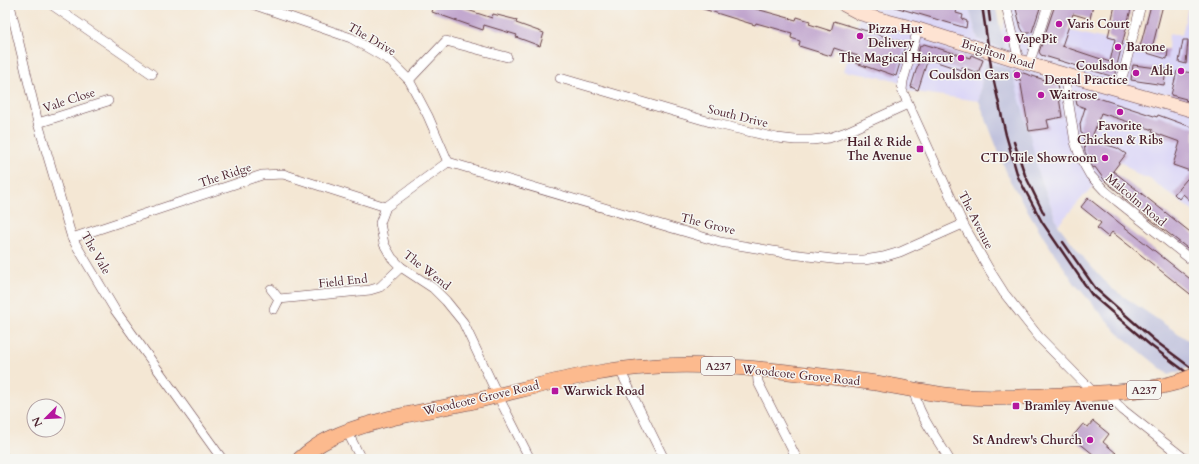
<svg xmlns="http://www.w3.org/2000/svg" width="1199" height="464" font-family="Cardo,serif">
  <rect width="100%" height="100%" fill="#f6f6f2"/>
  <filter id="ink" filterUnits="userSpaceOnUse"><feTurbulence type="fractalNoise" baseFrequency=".025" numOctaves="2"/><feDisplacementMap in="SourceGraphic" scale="8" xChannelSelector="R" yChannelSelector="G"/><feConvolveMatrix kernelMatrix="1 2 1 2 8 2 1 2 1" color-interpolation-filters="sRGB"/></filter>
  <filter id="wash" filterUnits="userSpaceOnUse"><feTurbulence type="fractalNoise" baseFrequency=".012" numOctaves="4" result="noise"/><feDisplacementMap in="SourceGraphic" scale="16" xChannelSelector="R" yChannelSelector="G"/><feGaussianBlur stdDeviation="0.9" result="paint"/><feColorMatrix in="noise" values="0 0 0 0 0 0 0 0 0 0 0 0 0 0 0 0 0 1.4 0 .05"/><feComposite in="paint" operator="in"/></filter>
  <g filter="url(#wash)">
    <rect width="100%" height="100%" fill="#f4e7d4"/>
    <polygon fill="#dbd6f7" points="863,5 968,5 978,39 1005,50 1001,32 1011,5 1020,5 1043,11 1046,30 1065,35 1067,30 1125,44 1134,53 1157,56 1162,49 1168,49 1169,34 1182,35 1188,7 1194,10 1194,212 1150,179 1138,175 1120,161 1105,181 1091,188 1058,225 1038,171 984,62 979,101 908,91 896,80 844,71"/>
    <g fill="#c1c2dd">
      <polygon points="968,5 995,5 1005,50 978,39"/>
      <polygon points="984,62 1011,69 1029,131 1038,171 1058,225 1087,262 1111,288 1194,344 1194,366 1169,375 1118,333 1075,284 1044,238 1009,179 979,101"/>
    </g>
    <g id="blocks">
      <g fill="#c1a6ce">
        <polygon points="434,5 452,5 492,18 493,14 517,20 516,23 544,33 540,46 516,37 517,35 484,25 483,30 432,12"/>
        <polygon points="698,5 742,5 796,20 797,17 810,21 809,24 831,31 834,21 906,43 896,76 879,70 879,71 856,63 858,56 834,48 831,56 799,46 800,41 791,38 792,33 756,23 755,25 697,7"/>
        <polygon points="896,5 958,5 956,13 963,15 962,19 967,21 966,28 895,7"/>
        <polygon points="1015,5 1041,5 1032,32 1030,33 1024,33 1021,28"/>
        <polygon points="1055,5 1093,5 1090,19 1073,14 1062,46 1110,62 1115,39 1108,37 1115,5 1132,5 1114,77 1041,55 1039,52"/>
        <polygon points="1151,5 1163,5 1152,48 1168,50 1167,59 1137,50 1137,47 1140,47"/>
        <polygon points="1183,40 1188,40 1186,64 1179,62"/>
        <polygon points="924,44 970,58 971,55 983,60 978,73 962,67 961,70 928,59 918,90 911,87 919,61 916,60 920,46"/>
        <polygon points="1133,65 1166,69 1164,85 1131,80"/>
        <polygon points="1014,70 1057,84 1062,117 1047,120 1049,128 1029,131 1020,79 1016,80"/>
        <polygon points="1177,71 1194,73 1194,103 1185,100 1186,99 1171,95"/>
        <polygon points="1074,91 1089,95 1157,117 1158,115 1194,128 1194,204 1183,194 1179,199 1174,194 1193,172 1173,165 1180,142 1152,132 1153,130 1101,113 1091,140 1117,148 1126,154 1113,171 1194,235 1194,247 1191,251 1122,197 1123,196 1105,181 1095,167 1093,168 1085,152 1083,134 1081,133 1080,124 1085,108 1077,105"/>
        <polygon points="1088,198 1194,282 1194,297 1112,232 1108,237 1097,228 1101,223 1081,207"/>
        <polygon points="1093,421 1109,434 1103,442 1116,453 1111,459 1099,459 1072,437 1083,424 1088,427"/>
      </g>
    </g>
  </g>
  <g filter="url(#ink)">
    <use href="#blocks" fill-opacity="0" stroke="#643d44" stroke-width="1"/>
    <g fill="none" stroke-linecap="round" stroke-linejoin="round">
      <defs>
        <g id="minor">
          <polyline points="10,5 38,123 72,238 115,310 222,459"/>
          <polyline points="52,5 152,74"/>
          <polyline points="255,5 351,38 389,60 409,80 428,116 448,162"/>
          <polyline points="1006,5 1019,61"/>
          <polyline points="918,29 903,81 902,90 963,224 990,271 1004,293 1039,337 1094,393"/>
          <polyline points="1029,64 1048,5"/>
          <polyline points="1064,74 1075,142 1081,159 1090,175 1104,190 1117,201 1194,262"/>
          <polyline points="560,78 717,124 777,138 795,140 812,140 829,138 846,132 908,104"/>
          <polyline points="409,80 446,41 507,57"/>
          <polyline points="1116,89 1123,74 1141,5"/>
          <polyline points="38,123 108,101"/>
          <polyline points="448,162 720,242 791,254 841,260 864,260 883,257 900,252 963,224"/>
          <polyline points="448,162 386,207 380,223 384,244 392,258 401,267 433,288 446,301 463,322 498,396 530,459"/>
          <polyline points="72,238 262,175 283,174 386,207"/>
          <polyline points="271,289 279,299 274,309"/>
          <polyline points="279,299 370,290 380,287 401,267"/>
          <polyline points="757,369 758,382 797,459"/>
          <polyline points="620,370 664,459"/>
          <path d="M914 390C917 414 937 438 949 459"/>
          <polyline points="1110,393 1112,399 1123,410 1185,459"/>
          <polyline points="347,431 361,459"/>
          <polyline points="5,458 6,459"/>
        </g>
        <polyline id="secondary" points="844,5 861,14 918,29 1029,64 1194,111"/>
        <path id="primary" d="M300 459C309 451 319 444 329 439 367 420 418 413 460 404 504 395 547 382 591 374 629 367 675 364 713 366 765 368 818 375 869 382 898 386 925 393 954 396 996 400 1038 396 1080 394 1115 392 1144 392 1178 382"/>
      </defs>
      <use href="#minor" stroke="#643d44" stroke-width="10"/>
      <use href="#secondary" stroke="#643d44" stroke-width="14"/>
      <use href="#primary" stroke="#643d44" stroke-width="16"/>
      <use href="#minor" stroke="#fff" stroke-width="9"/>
      <use href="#secondary" stroke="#fee3d2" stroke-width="13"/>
      <use href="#primary" stroke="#fcba8e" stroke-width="15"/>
      <g stroke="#4a1f2b" stroke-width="2.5">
        <polyline points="982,5 992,73 1006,135 1018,177 1042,222 1092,295 1150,345 1194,378"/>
        <polyline points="988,5 990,21"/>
        <polyline points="1014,142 1025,175 1044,214"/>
        <polyline points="1063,242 1096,289 1154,340 1194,370"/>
      </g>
      <defs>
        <polyline id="primary-bridge" points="1178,382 1194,376"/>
      </defs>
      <use href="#primary-bridge" stroke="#643d44" stroke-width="16" stroke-linecap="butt"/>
      <use href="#primary-bridge" stroke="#fcba8e" stroke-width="15"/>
    </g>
  </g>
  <g fill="#b5179e" stroke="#f6f6f2" stroke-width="1.5">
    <circle cx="1059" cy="24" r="4"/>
    <circle cx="860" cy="36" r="4"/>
    <circle cx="1007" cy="39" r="4"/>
    <circle cx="1118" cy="47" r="4"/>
    <circle cx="961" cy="58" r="4"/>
    <circle cx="1181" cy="71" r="4"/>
    <circle cx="1136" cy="73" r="4"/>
    <circle cx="1017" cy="75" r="4"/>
    <circle cx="1041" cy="95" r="4"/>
    <circle cx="1120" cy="112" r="4"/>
    <rect x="916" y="145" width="8" height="8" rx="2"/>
    <circle cx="1105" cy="158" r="4"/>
    <rect x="551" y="387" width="8" height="8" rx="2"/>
    <rect x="1012" y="402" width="8" height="8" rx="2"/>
    <circle cx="1090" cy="440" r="4"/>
  </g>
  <g text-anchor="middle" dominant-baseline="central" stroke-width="3" stroke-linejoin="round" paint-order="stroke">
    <g fill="#f6f6f2" stroke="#7e6067" stroke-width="1">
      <rect x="701" y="357" width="34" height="18" rx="3"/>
      <rect x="1127" y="381" width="34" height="18" rx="3"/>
    </g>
    <g font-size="11" font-weight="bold" fill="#4a1f2b">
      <text x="718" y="366">A237</text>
      <text x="1144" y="390">A237</text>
    </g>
    <g font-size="12" font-weight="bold" fill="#4a1f2b" stroke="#f6f6f2" text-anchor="start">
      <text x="1067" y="24">Varis Court</text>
      <text x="868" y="29">Pizza Hut<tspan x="868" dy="14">Delivery</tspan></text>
      <text x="1015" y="39">VapePit</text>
      <text x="1126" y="47">Barone</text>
      <text x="953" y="58" text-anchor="end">The Magical Haircut</text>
      <text x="1128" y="66" text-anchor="end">Coulsdon<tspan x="1128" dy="14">Dental Practice</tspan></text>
      <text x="1173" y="71" text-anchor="end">Aldi</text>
      <text x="1009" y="75" text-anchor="end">Coulsdon Cars</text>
      <text x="1049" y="95">Waitrose</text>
      <text x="1120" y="126" text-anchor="middle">Favorite<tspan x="1120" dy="14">Chicken &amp; Ribs</tspan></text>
      <text x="912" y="142" text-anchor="end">Hail &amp; Ride<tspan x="912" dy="14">The Avenue</tspan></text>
      <text x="1097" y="158" text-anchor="end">CTD Tile Showroom</text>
      <text x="563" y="391">Warwick Road</text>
      <text x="1024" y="406">Bramley Avenue</text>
      <text x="1082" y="440" text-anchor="end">St Andrew's Church</text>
    </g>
    <g font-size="12" fill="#4a1f2b" stroke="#f6f6f2">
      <text transform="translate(372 39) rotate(30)">The Drive</text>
      <text transform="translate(998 54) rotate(17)">Brighton Road</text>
      <text transform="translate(69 100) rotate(-18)">Vale Close</text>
      <text transform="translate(738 116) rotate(14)">South Drive</text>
      <text transform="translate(225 175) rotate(-18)">The Ridge</text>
      <text transform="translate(1136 200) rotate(40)">Malcolm Road</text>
      <text transform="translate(976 220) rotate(63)">The Avenue</text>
      <text transform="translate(708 224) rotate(14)">The Grove</text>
      <text transform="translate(96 253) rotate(60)">The Vale</text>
      <text transform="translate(427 270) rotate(38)">The Wend</text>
      <text transform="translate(343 281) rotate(-6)">Field End</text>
      <text transform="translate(801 375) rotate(6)">Woodcote Grove Road</text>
      <text transform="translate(481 398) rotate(-13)">Woodcote Grove Road</text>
    </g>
  </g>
  <rect width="1199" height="464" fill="none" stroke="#f6f6f2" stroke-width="20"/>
  <g transform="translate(46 418) rotate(246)"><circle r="19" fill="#f6f6f2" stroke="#b1a0a2"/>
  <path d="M0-3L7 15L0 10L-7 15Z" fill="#b5179e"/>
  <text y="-6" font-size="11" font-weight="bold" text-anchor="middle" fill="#4a1f2b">N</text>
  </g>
</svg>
